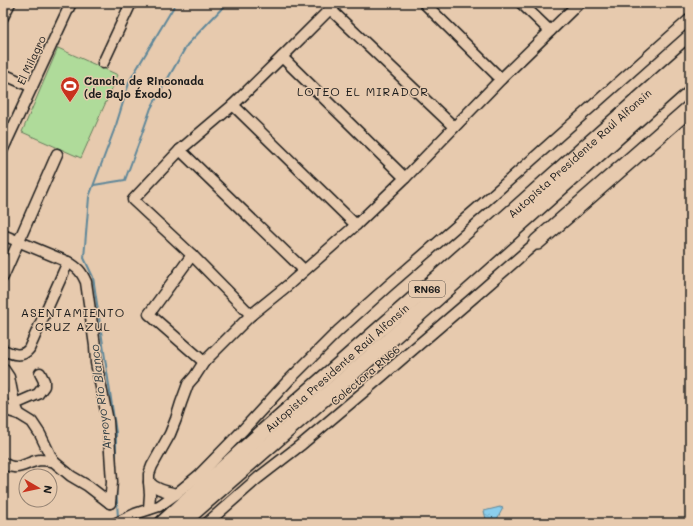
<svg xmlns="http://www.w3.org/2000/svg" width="693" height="526" font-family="Mali,sans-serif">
  <defs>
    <pattern id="water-ripples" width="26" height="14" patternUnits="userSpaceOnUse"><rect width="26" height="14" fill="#8bceed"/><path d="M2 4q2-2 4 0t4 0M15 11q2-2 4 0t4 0" fill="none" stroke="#77b0cb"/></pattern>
  </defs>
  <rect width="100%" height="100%" fill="#e7caae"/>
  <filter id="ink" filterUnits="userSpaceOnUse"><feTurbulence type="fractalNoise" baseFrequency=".025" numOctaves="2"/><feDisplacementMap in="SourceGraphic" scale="8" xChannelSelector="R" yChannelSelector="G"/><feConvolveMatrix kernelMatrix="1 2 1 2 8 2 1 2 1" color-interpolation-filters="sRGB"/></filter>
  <g filter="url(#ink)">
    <polygon fill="#afdb9a" stroke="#667c5b" points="58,48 118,75 81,158 22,132"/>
    <polygon fill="url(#water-ripples)" stroke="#5f8799" points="500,507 503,508 495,523 487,523 484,511"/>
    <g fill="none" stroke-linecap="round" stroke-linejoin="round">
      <g stroke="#5f8799" stroke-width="2">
        <polyline points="94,185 125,180 138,145 151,108 187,45 227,3"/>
        <polyline points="116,472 116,433 93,277 84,258 89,197 116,125 130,80 176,3"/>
        <polyline points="116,486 118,518"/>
      </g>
      <defs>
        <g id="minor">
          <polyline points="424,3 501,79"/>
          <polyline points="521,3 550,31"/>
          <polyline points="330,9 454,127"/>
          <polyline points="3,17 10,3"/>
          <polyline points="282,57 405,178"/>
          <polyline points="103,63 131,3"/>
          <polyline points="3,74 32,87"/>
          <polyline points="233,105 356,225"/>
          <polyline points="3,149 71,3"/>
          <polyline points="180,150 304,270"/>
          <path d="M3 235 68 262C78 268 81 271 86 282L95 346 96 363 108 421 112 482 110 503"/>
          <polyline points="192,255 149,314 204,362"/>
          <polyline points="3,277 57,154"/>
          <polyline points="251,315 192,255 133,200 180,150 233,105 282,57 330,9 338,3"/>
          <path d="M3 350C12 354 22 358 29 349L68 262"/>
          <polyline points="3,368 9,377 14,402 19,414"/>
          <polyline points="15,404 38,394 44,386 44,381 40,373"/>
          <polyline points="3,409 19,414 32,422 40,434 53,461 71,476 88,486 110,503"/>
          <path d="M3 463C19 473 25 462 40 460 44 460 49 461 53 461"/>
          <polyline points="149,482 150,494 149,509"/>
          <path d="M176 494C166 491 157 490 149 482V474L152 466 170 434 176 419 181 403 188 384 195 376 204 362 251 315 287 286 356 225 405 178 501 79 579 3"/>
          <polyline points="116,523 135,514 159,506 176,494 199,475 242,431 288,381 338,331 389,285 480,206 690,19"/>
          <polyline points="207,523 258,478 302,444 367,389 473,298 537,242"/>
        </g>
        <g id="highway">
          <polyline points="537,242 690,108"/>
          <path id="s1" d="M163 523 263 432 516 209 690 54"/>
          <polyline points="181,523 374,354 690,72"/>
        </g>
      </defs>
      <use href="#minor" stroke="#1c1c1c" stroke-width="13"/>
      <use href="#highway" stroke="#1c1c1c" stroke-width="18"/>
      <use href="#minor" stroke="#e7caae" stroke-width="10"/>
      <use href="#highway" stroke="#e7caae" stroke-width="15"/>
    </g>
  </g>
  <defs>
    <symbol id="stadium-pin" viewBox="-11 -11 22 30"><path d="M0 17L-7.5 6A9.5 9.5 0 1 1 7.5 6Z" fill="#c8321e" stroke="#e7caae"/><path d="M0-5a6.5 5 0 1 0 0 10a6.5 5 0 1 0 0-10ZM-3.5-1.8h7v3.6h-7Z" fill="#fff"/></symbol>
  </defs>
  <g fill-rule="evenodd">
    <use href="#stadium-pin" x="59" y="75" width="22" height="30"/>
  </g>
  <g text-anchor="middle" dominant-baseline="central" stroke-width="3" stroke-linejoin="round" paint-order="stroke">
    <rect fill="#e7caae" stroke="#595048" stroke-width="1" x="409" y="281" width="36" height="16" rx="3"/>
    <g font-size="10" font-weight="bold" fill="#1c1c1c">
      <text x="427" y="289">RN66</text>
    </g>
    <g font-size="11" fill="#1c1c1c" stroke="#e7caae">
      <text transform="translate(31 60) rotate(-65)">El Milagro</text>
      <text stroke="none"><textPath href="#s1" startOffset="557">Autopista Presidente Raúl Alfonsín</textPath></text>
      <text stroke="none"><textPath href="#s1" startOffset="233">Autopista Presidente Raúl Alfonsín</textPath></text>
      <text transform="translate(365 375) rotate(-40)">Colectora RN66</text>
    </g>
    <g font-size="11" font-weight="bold" fill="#1c1c1c" stroke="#e7caae" text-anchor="start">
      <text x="84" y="80">Cancha de Rinconada<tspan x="84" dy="13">(de Bajo Éxodo)</tspan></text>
    </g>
    <g font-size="12" letter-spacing="1" fill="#1c1c1c" stroke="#e7caae">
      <text x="363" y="91">LOTEO EL MIRADOR</text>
      <text x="73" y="312">ASENTAMIENTO<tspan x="73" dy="14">CRUZ AZUL</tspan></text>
    </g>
    <g font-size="12" font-style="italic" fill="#324046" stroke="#e7caae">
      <text transform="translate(100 397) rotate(-97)">Arroyo Río Blanco</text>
    </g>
  </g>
  <rect width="693" height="526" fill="none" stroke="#e7caae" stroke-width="16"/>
  <rect x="8" y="8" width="677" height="510" fill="none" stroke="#1c1c1c" stroke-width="1.5" filter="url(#ink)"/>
  <g transform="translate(38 488) rotate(99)"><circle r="19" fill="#e7caae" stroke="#968474"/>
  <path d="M0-3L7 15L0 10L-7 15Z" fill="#c8321e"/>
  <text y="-6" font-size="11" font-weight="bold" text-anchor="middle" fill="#1c1c1c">N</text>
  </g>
</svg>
